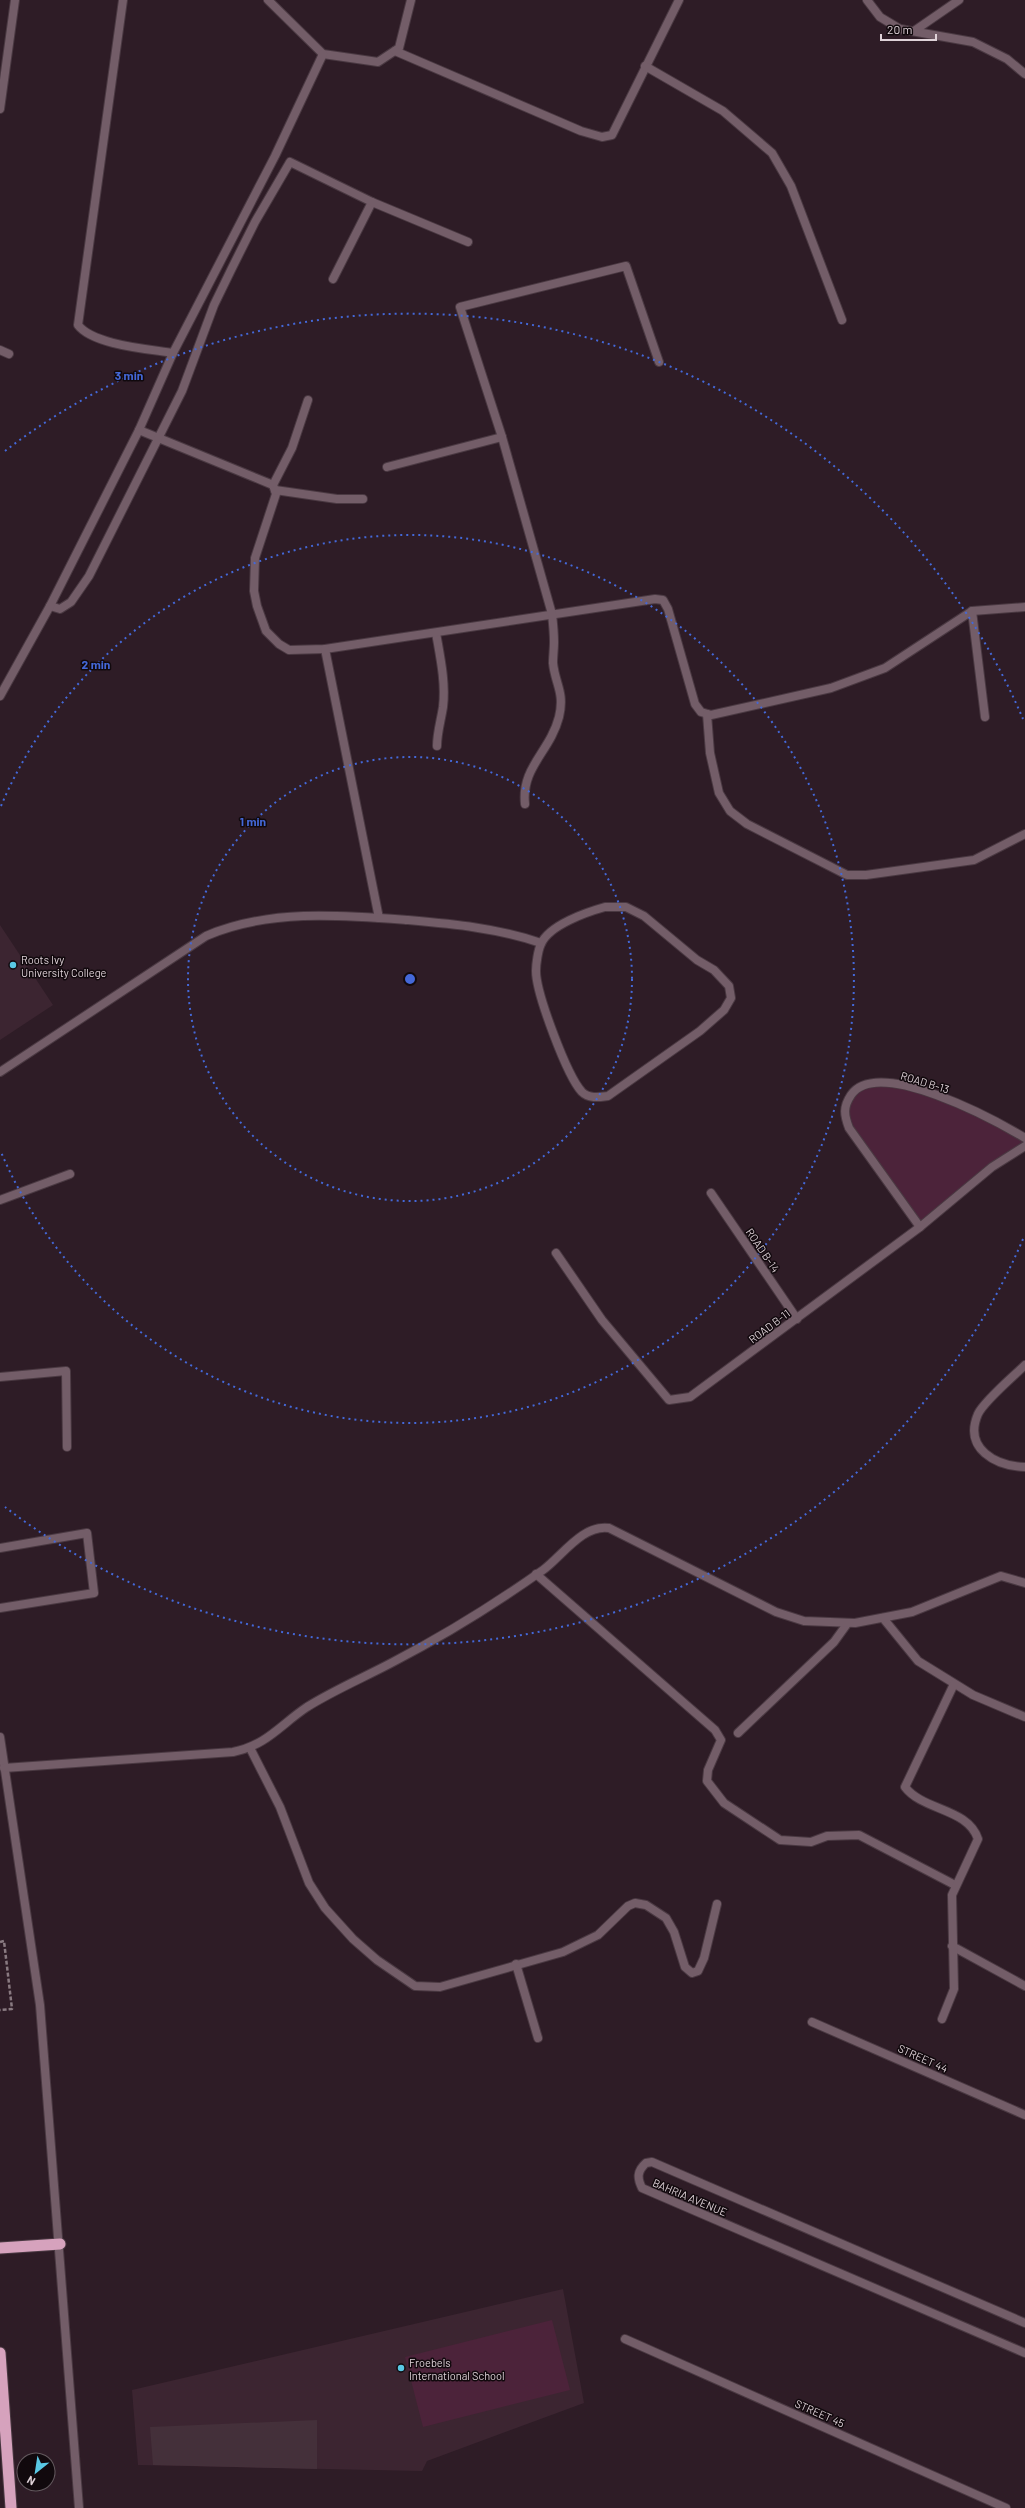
<svg xmlns="http://www.w3.org/2000/svg" width="1025" height="2508" font-family="Barlow,sans-serif">
  <rect width="100%" height="100%" fill="#2e1c26"/>
  <g fill="#3c2531">
    <polygon points="0,925 53,1005 0,1040"/>
    <polygon points="563,2289 584,2403 427,2461 422,2471 138,2465 132,2390"/>
  </g>
  <g fill="#4c233a">
    <path d="M871 1085C926 1087 977 1115 1025 1140V1144L921 1222 852 1127 847 1111 857 1092Z"/>
    <polygon points="552,2320 570,2390 423,2427 405,2357"/>
  </g>
  <polygon fill="#44303a" points="317,2420 317,2469 153,2465 150,2427"/>
  <g fill="none" stroke-linecap="round" stroke-linejoin="round">
    <defs>
      <g id="service">
        <path d="M436 633C440 656 446 683 443 707 441 720 437 733 437 746"/>
        <path d="M605 907H626L644 916 697 960 714 970 729 986 731 998 724 1010 700 1031 608 1096C600 1097 589 1099 582 1092 567 1076 536 993 536 971 536 964 538 950 541 944 549 925 587 912 605 907Z"/>
        <polyline points="0,1200 70,1174"/>
        <polyline points="0,1377 66,1371 67,1447"/>
        <polyline points="0,1548 87,1533 94,1593 0,1608"/>
      </g>
      <g id="minor">
        <path d="M123 0 78 325C93 345 149 349 173 353"/>
        <polyline points="268,0 323,54 378,62 399,48 411,0"/>
        <polyline points="867,0 880,17 900,29 973,42 1007,59 1025,74"/>
        <polyline points="914,31 959,0"/>
        <polyline points="395,51 581,131 602,137 612,135 679,0"/>
        <polyline points="645,66 723,111 772,153 791,186 842,320"/>
        <polyline points="0,109 15,0"/>
        <polyline points="333,279 372,202"/>
        <polyline points="0,350 9,354"/>
        <polyline points="139,430 273,485 276,494 255,558 254,591 257,606 266,631 279,644 289,650 325,649 655,599 663,600 668,609 695,704 701,712 711,715 831,688 885,668 972,611 1025,607"/>
        <polyline points="387,467 502,437"/>
        <polyline points="273,485 292,448 308,400"/>
        <polyline points="275,490 337,499 363,499"/>
        <polyline points="50,606 60,609 71,602 89,576 182,391 214,305 232,268 255,222 290,162 372,202 468,242"/>
        <polyline points="972,611 985,717"/>
        <polyline points="325,649 379,918"/>
        <polyline points="0,696 50,606 139,430 173,353 275,156 323,54"/>
        <polyline points="707,714 710,753 719,793 730,811 747,824 847,875 866,875 974,860 1025,834"/>
        <path d="M525 804C521 767 550 752 559 717 565 692 555 684 553 663 553 656 554 649 554 642 554 632 553 623 552 614L502 437 460 307 626 266 659 362"/>
        <path d="M0 1072 206 936C268 909 341 915 407 920 452 924 498 928 541 943"/>
        <polyline points="711,1193 797,1319"/>
        <path d="M920 1227 849 1128C844 1115 843 1107 851 1095 878 1056 995 1120 1025 1138"/>
        <polyline points="556,1253 602,1320 669,1400 690,1397 920,1227 992,1167 1025,1146"/>
        <path d="M1025 1365C1014 1376 984 1401 978 1414 963 1449 996 1466 1025 1467"/>
        <polyline points="536,1574 715,1730 721,1740 708,1770 707,1781 724,1803 780,1840 811,1842 827,1836 859,1835 955,1885"/>
        <polyline points="883,1618 918,1661 973,1695 1025,1717"/>
        <polyline points="738,1733 834,1642 847,1624"/>
        <polyline points="0,1737 40,2005 79,2508"/>
        <polyline points="250,1748 280,1807 309,1883 325,1908 353,1939 377,1960 415,1986 440,1987 563,1952 598,1935 628,1906 635,1903 646,1905 666,1918 674,1932 685,1967 692,1973 698,1971 704,1958 717,1904"/>
        <path d="M4 1768 233 1752C267 1745 280 1725 307 1707 334 1690 365 1677 393 1662 445 1635 495 1604 543 1570 562 1556 583 1524 609 1528L776 1612 804 1621 855 1623 912 1612 1001 1576 1025 1583"/>
        <polyline points="952,1946 1025,1986"/>
        <polyline points="516,1964 538,2038"/>
        <path d="M942 2019 954 1989 952 1895 978 1839C968 1808 923 1811 905 1787L954 1684"/>
        <polyline points="812,2022 1025,2115"/>
        <polyline points="625,2339 1006,2508"/>
      </g>
      <path id="tertiary" d="M1025 2323 652 2162 646 2163C637 2171 637 2178 642 2188L1025 2353"/>
      <g id="trunk">
        <polyline points="0,2248 60,2244"/>
        <polyline points="0,2353 11,2508"/>
      </g>
    </defs>
    <use href="#service" stroke="#4a3942" stroke-width="10"/>
    <use href="#minor" stroke="#4a3942" stroke-width="10"/>
    <use href="#tertiary" stroke="#4a3942" stroke-width="10"/>
    <use href="#trunk" stroke="#4a3942" stroke-width="13"/>
    <polyline stroke="#897a81" stroke-width="2.5" stroke-dasharray="4 2" stroke-linecap="butt" points="0,1942 4,1941 12,2009 0,2010"/>
    <use href="#service" stroke="#735d68" stroke-width="8"/>
    <use href="#minor" stroke="#735d68" stroke-width="8"/>
    <use href="#tertiary" stroke="#735d68" stroke-width="8"/>
    <use href="#trunk" stroke="#d6a2bd" stroke-width="11"/>
  </g>
  <g fill="none" stroke="#4468d8" stroke-width="2" stroke-dasharray="2 4">
    <circle cx="410" cy="979" r="222"/>
    <path d="M1 806A444 444 0 1 1 1 1152"/>
    <path d="M1023 1239A666 666 0 0 1 5 1507M5 451A666 666 0 0 1 1023 719"/>
  </g>
  <g fill="#59c8e4" stroke="#11090d" stroke-width="1.5">
    <circle cx="13" cy="965" r="4"/>
    <circle cx="401" cy="2368" r="4"/>
  </g>
  <g text-anchor="middle" dominant-baseline="central" stroke-width="3" stroke-linejoin="round" paint-order="stroke">
    <g font-size="11" fill="#dfd2d8" stroke="#11090d" text-anchor="start">
      <text x="21" y="959">Roots Ivy<tspan x="21" dy="13">University College</tspan></text>
      <text x="409" y="2362">Froebels<tspan x="409" dy="13">International School</tspan></text>
    </g>
    <g font-size="11" fill="#dfd2d8" stroke="#11090d">
      <text transform="translate(925 1082) rotate(17)">ROAD B-13</text>
      <text transform="translate(763 1250) rotate(56)">ROAD B-14</text>
      <text transform="translate(769 1326) rotate(-37)">ROAD B-11</text>
      <text transform="translate(923 2058) rotate(24)">STREET 44</text>
      <text transform="translate(690 2197) rotate(23)">BAHRIA AVENUE</text>
      <text transform="translate(820 2413) rotate(24)">STREET 45</text>
    </g>
  </g>
  <circle cx="410" cy="979" r="6" fill="#4468d8" stroke="#11090d" stroke-width="2"/>
  <g font-size="12" text-anchor="middle" font-weight="bold" fill="#4468d8" stroke="#11090d" stroke-width="3" stroke-linejoin="round" paint-order="stroke">
    <text x="129" y="380">3 min</text>
    <text x="96" y="669">2 min</text>
    <text x="253" y="826">1 min</text>
  </g>
  <g transform="translate(36 2472) rotate(210)"><circle r="19" fill="#11090d" stroke="#63595e"/>
  <path d="M0-3L7 15L0 10L-7 15Z" fill="#59c8e4"/>
  <text y="-6" font-size="11" font-weight="bold" text-anchor="middle" fill="#dfd2d8">N</text>
  </g>
  <path d="M881 34v6h55v-6" fill="none" stroke="#dfd2d8" stroke-width="2"/>
  <text x="887" y="34" font-size="12" fill="#dfd2d8" stroke="#11090d" stroke-width="3" paint-order="stroke">20 m</text>
</svg>
